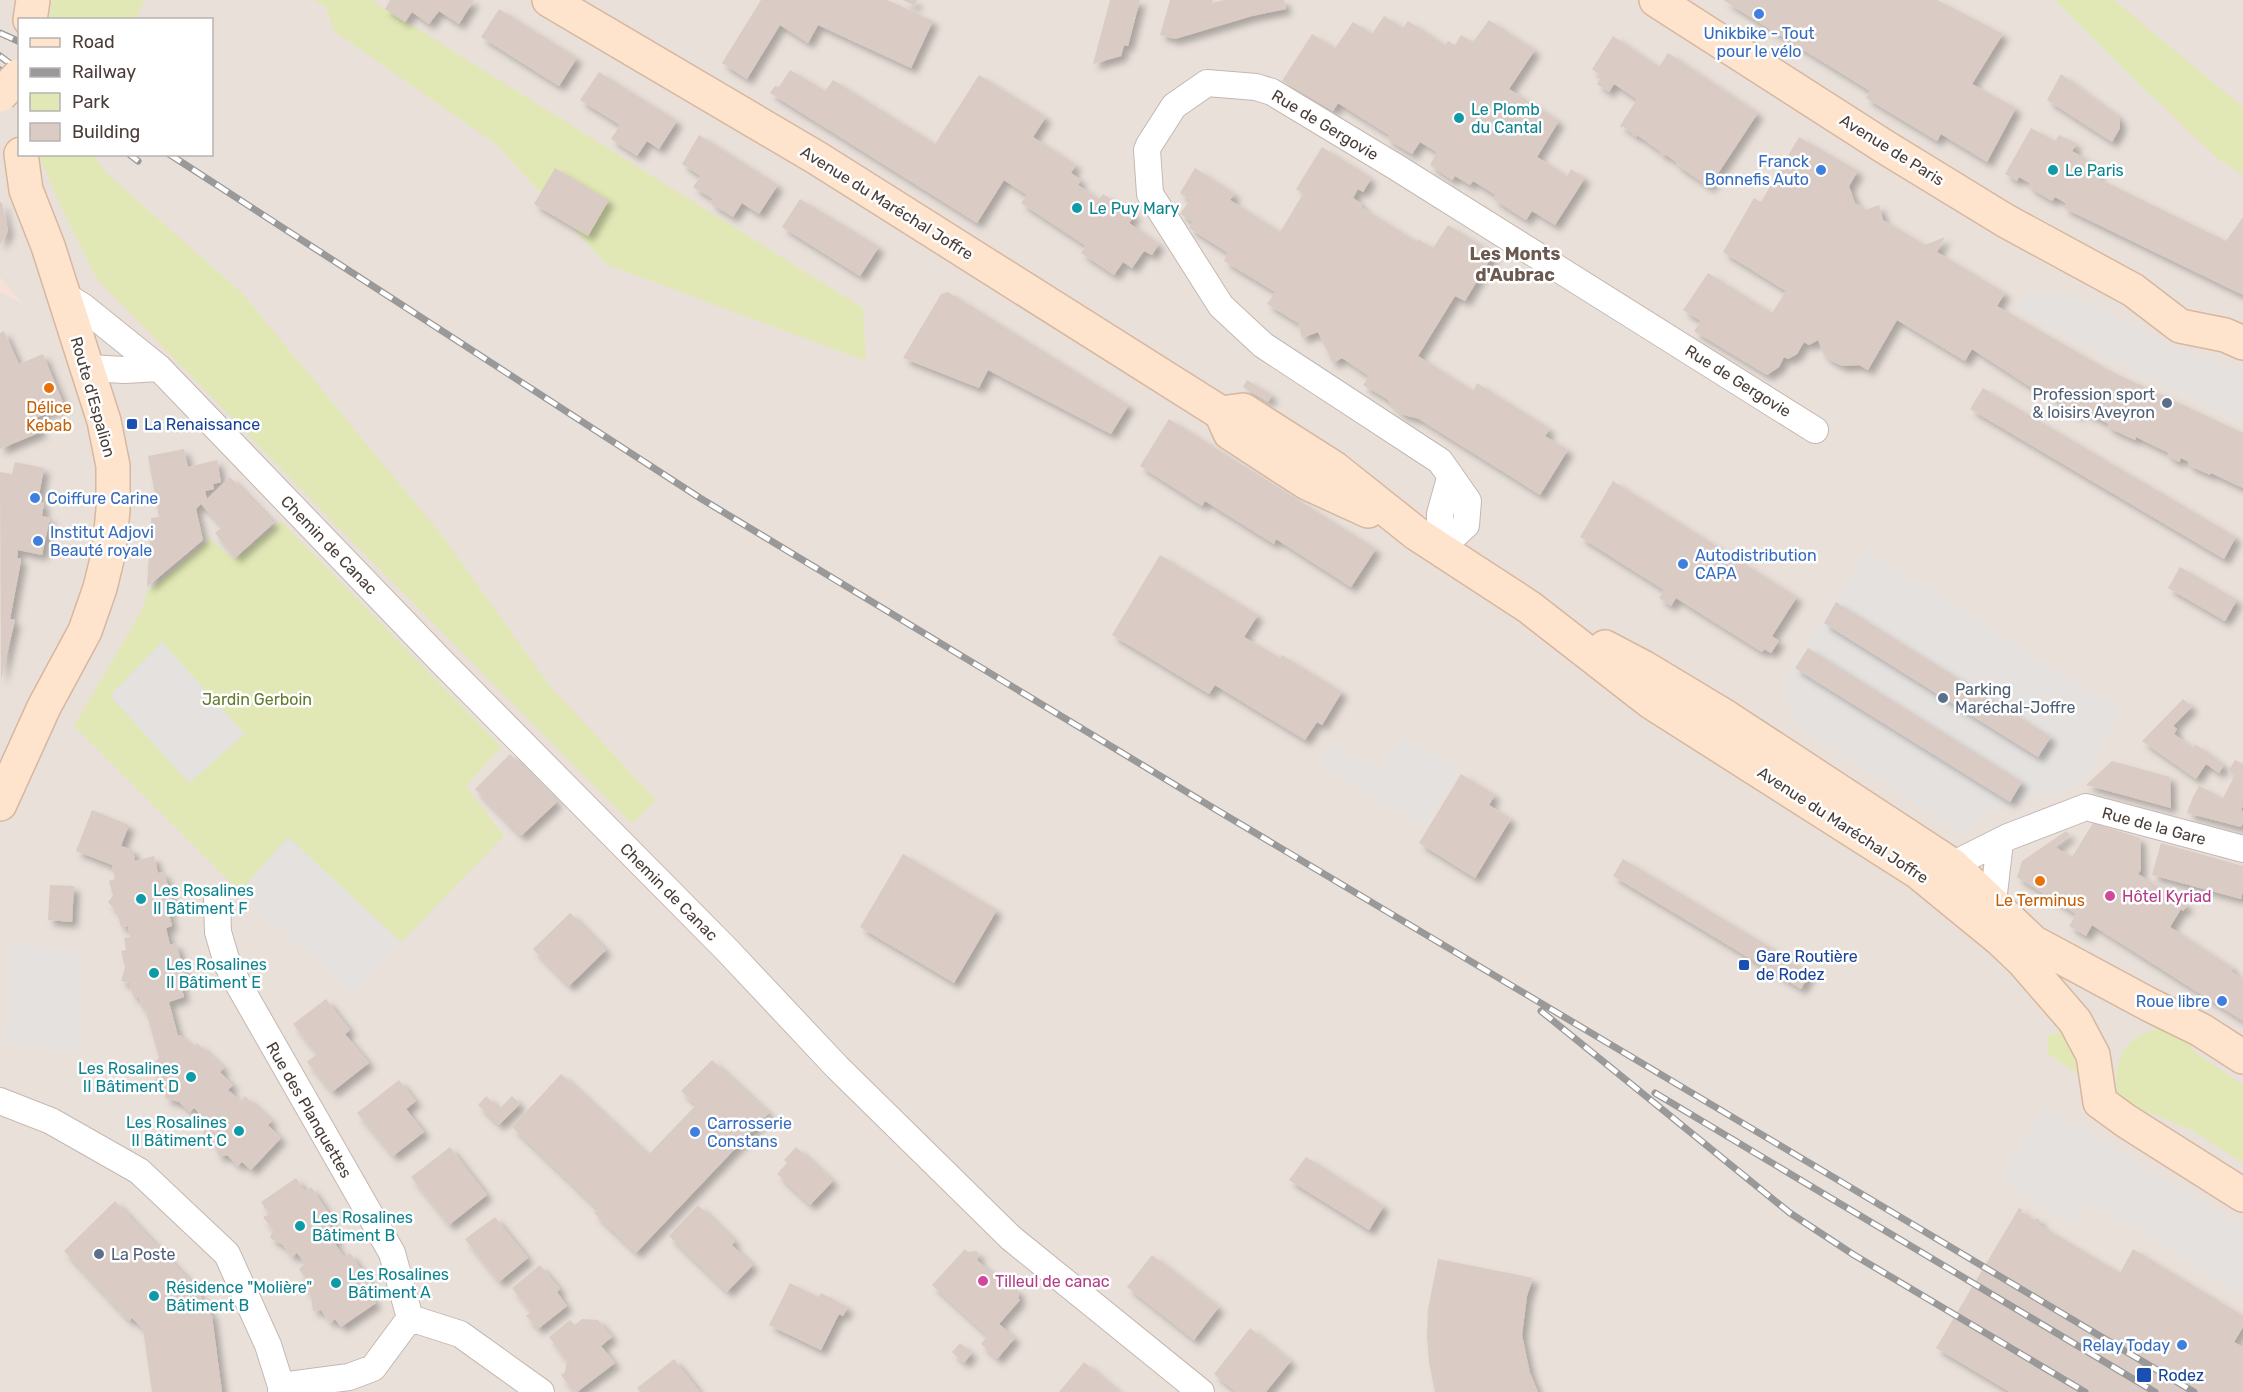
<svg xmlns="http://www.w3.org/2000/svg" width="2243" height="1392" viewBox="0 0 2243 1392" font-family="Rubik,sans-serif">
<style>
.residential{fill:#e9e0da;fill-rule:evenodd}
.commercial{fill:#f6e0d8}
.green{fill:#e1e8b5}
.parking{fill:#e4e1df}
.building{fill:#dacbc4;filter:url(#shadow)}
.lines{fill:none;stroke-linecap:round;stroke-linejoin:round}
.minor-casing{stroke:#c4b7b1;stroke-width:28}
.secondary-casing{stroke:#d7b79f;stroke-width:36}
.minor{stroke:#fff;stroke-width:26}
.secondary{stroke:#fee3cd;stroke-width:33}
.rail-casing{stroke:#999;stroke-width:7}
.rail{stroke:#fff;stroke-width:4.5;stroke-dasharray:14;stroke-linecap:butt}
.secondary-bridge-casing{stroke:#d7b79f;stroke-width:36;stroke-linecap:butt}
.secondary-bridge{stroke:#fee3cd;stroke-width:33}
.shop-dot{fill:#3f7fe0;stroke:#fff;stroke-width:2}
.culture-dot{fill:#0f9aa8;stroke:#fff;stroke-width:2}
.food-dot{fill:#e8710a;stroke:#fff;stroke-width:2}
.service-dot{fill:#5c6f8a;stroke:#fff;stroke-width:2}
.transit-dot{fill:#1a4fb4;stroke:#fff;stroke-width:2}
.hotel-dot{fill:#d1479c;stroke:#fff;stroke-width:2}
.labels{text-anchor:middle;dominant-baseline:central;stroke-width:5;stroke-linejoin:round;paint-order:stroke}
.shop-label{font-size:16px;fill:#366cbe;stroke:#fff;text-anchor:start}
.culture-label{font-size:16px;fill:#0d838f;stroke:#fff;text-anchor:start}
.street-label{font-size:16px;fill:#4a3e39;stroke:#fff}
.service-label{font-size:16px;fill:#4e5e75;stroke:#fff;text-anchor:start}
.food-label{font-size:16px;fill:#c56008;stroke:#fff}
.transit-label{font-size:16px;fill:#164399;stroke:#fff;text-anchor:start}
.park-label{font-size:16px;fill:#627c2c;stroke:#fff}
.hotel-label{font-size:16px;fill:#b23c85;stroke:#fff;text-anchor:start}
.neighbourhood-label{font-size:18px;font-weight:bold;fill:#6c5950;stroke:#fff}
</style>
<defs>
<filter id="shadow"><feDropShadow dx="5.5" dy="5.5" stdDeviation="3" flood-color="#0004"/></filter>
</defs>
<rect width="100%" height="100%" fill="#f5efeb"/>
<path class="residential" d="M0,0H2243V1392H0ZM20,20H212V154H20Z"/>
<path class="commercial" d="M0,277L23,304L0,292Z"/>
<path class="green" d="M52,0H145L135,19H49Z
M313,0H371L863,308L866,361L606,264L496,144L334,31L326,7Z
M2055,0H2114L2243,107V175L2218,159L2136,81Z
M39,155H94L104,171L242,293L440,533L549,685L656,800L632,824L331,520L97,279L60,205Z
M281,521L501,747L466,786L504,836L401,942L288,837L240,892L74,726L141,612L148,591L210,539L234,560Z
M2168,1026L2189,1033L2192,1050L2243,1085V1163L2193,1131L2152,1113L2134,1111L2118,1095C2111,1055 2129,1033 2168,1026Z
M2065,1031L2087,1080L2048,1054V1035Z"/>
<path class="parking" d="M2031,293H2066L2179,349L2243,372V423L2103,357L2018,311Z
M1867,550L2122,712L2079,786L1980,814L1966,834L1801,730L1782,683Z
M162,642L245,734L189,783L111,697L113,692Z
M1402,736L1458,770L1425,827L1317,764L1329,743L1380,772Z
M288,837L401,942L351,994L240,892Z
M12,942L79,953L82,964L77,1052L7,1044Z
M2047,1107L2243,1228V1295L2088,1199L2072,1225L2000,1180Z"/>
<path class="building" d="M390,0H474L459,24L439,11L429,24L412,12L405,22L385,9Z
M761,0H887L933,21L911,68L818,25L808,43L780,25L747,79L722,63Z
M903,0H917L915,6Z
M1110,0H1140L1128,46L1124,45L1121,56L1093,64Z
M1170,0H1213L1212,3L1224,0H1284L1286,9L1252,16L1175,39L1160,35Z
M1723,0H1937L2003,34L1972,84L2016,108L1987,162L1941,134L1937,141L1866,98L1870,91Z
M499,9L577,58L559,86L481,37Z
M1384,16L1403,28L1408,21L1445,45L1448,41L1455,45L1461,35L1473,42L1489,20L1535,50L1509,89L1559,121L1537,157L1567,176L1571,169L1585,178L1555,225L1532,211L1526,220L1493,199L1496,195L1473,181L1470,185L1455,176L1452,180L1430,165L1437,152L1420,142L1412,154L1387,139L1389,135L1338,103L1333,111L1282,81L1312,34L1335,48L1353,22L1372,34Z
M1613,36L1659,67L1668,53L1758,113L1709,187L1677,165L1676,162L1666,155L1664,156L1660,154L1661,152L1637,135L1636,137L1623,126L1622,128L1620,126L1637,99L1614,84L1609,92L1597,84L1602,77L1592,69Z
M790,70L825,91L833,80L935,144L979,75L1046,117L1033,137L1076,165L1071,173L1081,180L1078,185L1099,199L1103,194L1133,213L1135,215L1129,223L1159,244L1152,255L1144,251L1132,268L1123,262L1114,275L1081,253L1086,246L1021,203L1027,195L1004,180L977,223L770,93L775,86L779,87Z
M599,72L677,121L659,149L647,141L637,156L611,139L620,125L580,100Z
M2061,74L2118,116L2120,120V128L2112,142L2047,100Z
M2031,128L2055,141L2059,135L2077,144L2072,151L2100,167L2095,177L2226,241L2243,217V295L2064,208L2066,203L2055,197L2052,201L2029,187L2030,183L2019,177L2017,181L2005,174Z
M699,135L778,185L759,214L742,203L733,217L710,203L713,199L693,187L701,176L682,164Z
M1799,137L1858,171L1849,186L1855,203L1866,210L1879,205L1883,220L1925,245L1945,237L1937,252L2005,293L1997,306L2108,370L2243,433V488L2211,473L2210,475L2188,465L2189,462L2181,458L2179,462L2167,456L2169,453L2136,437L2135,440L2107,427L2109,424L2080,410L2078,415L2067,410L2069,407L2034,386L2032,388L1972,349L1965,361L1897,320L1868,370L1859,365L1842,366L1832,361L1824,355L1818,340L1809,345L1804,342L1797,354L1788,359L1784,357L1779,367L1767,375L1694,331L1701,321L1683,310L1708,273L1772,313L1786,291L1723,252L1754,198L1761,202Z
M1322,147L1367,175L1366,176L1371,179L1363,192L1358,189L1353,198L1362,204L1361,207L1417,242L1418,239L1433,248L1448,225L1494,253L1465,301L1455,296L1418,356L1473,391L1477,383L1550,429L1545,436L1568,450L1540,495L1419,419L1401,414L1387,399L1363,385L1369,376L1342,358L1333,363L1318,332L1302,338L1298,323L1267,304L1275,292L1224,261L1228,253L1189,228L1193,222L1180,214L1190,200L1180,193L1195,168L1235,194L1230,200L1280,232L1303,194L1296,189Z
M555,168L609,200L588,236L534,204Z
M800,199L879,247L860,276L782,227Z
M0,202L2,203L8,231L0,245Z
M948,292L1129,405L1111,434L988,370L979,388L903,358L941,294Z
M4,331L19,364L43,354L64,405L36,418L41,432L0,449V333Z
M1247,380L1272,395L1268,402L1243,387Z
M1983,388L2236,537L2224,559L1970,409Z
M1169,419L1376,549L1351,587L1276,539L1274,544L1205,501L1202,506L1140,466Z
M184,449L188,467L217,460L221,482L213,484L214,489L205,491L207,499L230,477L274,523L235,558L215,533L222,527L201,504L196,509L203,540L147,587L151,518L159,517L148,456Z
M15,462L44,468L38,501L44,503L42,516L50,518L42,555L18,550L17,558L21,559V561L10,619L15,620L1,680L0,472L12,474Z
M1613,481L1797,597L1772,636L1779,641L1771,653L1764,649L1762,652L1676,598L1671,606L1659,598L1664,590L1580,537Z
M1160,555L1258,615L1244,637L1280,658L1282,655L1342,692L1322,725L1317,722L1305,740L1215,685L1209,694L1112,635Z
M2180,567L2237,600L2225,621L2168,588Z
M1836,602L2051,737L2038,757L1824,623Z
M1808,648L2022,782L2010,802L1795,668Z
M2183,699L2192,707L2173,726L2177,729L2174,734L2193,748L2195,744L2224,765L2219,773L2206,764L2196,779L2142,741Z
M510,754L557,802L521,836L475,789Z
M2235,760L2243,764V806L2241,810L2243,811V823L2241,827L2187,813L2192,799L2199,786L2223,798L2235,775L2228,771Z
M2112,761L2170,777L2171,808L2086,785Z
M1461,774L1495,795L1489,805L1511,819L1475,878L1419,843Z
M92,810L129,825L121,846L133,850L135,861L154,856L158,873L164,872L174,907L168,910L172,926L166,928L170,945L176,943L186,978L180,980L184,997L169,1002L178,1036L180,1035L193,1047L197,1043L224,1068L220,1072L233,1085L228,1090L241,1101L245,1096L272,1121L268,1125L281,1138L251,1170L242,1162L238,1166L227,1155L219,1157L214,1143L203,1133L207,1129L198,1120L202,1116L194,1108L190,1112L179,1102L165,1098L167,1090L155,1080L159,1075L150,1067L159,1058L145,1008L142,1009L139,997L134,998L129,983L121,981L125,967L121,951L126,950L124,938L130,937L128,926L121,927L117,912L108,902L113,896L109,881L115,879L112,865L76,851Z
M2093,823L2140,838L2141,870L2138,874L2188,905L2183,911L2181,909L2170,927L2233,968L2231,971L2243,979V1021L2092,925L2086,936L2069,926L2076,914L2017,877L2022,861L2066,831L2070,835L2055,847L2072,857Z
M2161,843L2243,866V891L2241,899L2152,875Z
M903,854L997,910L954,983L860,927Z
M1623,859L1811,972L1801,989L1613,876Z
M50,885L74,886L72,922L48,920Z
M570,913L606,950L569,986L533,949Z
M326,999L350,1030L345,1034L369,1063L332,1092L307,1062L317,1054L293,1024Z
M712,1060L769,1113L636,1253L594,1213L598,1209L512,1127L561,1074L648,1155L696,1105L681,1091Z
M399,1080L416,1101L406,1109L424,1132L393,1156L357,1113Z
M486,1096L499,1109L512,1096L520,1104L499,1125L478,1105Z
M450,1147L487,1195L449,1225L411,1177Z
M796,1147L833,1181L810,1205L777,1174L787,1163L784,1160Z
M1306,1157L1384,1206L1369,1230L1289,1180Z
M296,1178L305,1191L311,1187L332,1218L327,1221L338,1237L333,1241L344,1257L350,1253L371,1284L365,1288L376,1303L341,1327L335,1319L330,1323L321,1310L313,1311L311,1296L302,1283L306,1279L299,1269L305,1264L297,1253L292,1257L283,1245L270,1238L273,1230L263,1217L269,1214L261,1202Z
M115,1201L194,1285L212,1316L222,1392H152L143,1329L132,1318L129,1321L64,1251Z
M698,1205L735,1241L732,1245L753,1265L727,1292L669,1236Z
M2019,1208L2023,1210L2021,1212L2035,1220L2037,1218L2040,1220L2038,1224L2120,1273L2133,1249L2243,1316V1327L2234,1342L2243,1347V1392H2010L1936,1348Z
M495,1217L528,1258L499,1282L465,1239Z
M965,1249L968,1252L976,1251L979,1254L977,1260L1009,1289L1015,1288L1019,1292L1018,1298L1020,1300L999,1324L1015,1338L997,1359L981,1344L988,1336L932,1285Z
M1152,1255L1219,1307L1194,1340L1127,1287Z
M1438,1259L1533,1278L1527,1296L1522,1335L1530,1373L1538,1392H1435L1429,1362L1427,1336L1428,1309Z
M540,1265L560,1289L557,1292L567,1306L538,1329L526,1316L531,1312L512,1288Z
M790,1283L818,1297L821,1293L848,1307L843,1316L839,1314L821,1350L769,1325Z
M582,1319L598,1320L612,1337L601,1346L615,1363L577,1392H574L561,1375L565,1372L567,1361L549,1337L570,1320L575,1325Z
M1250,1328L1291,1361L1266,1392H1236L1214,1374Z
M960,1343L972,1353L964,1363L952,1352Z
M674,1359L700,1392H640L637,1388Z
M1084,1362L1119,1392H1059Z"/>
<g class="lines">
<defs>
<path id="minor" d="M63,294L82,306L159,368L442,662L727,950L837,1067L1011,1238L1201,1392
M87,368L125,370L159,368
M1440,549L1466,525L1468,501L1440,461L1263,345L1221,306L1150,194L1147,150L1149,145L1174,106L1207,83L1256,87L1272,92L1396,167L1815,430
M1440,549V514L1450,478
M1952,865L2008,837L2086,807L2243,849
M217,901L218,932L228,966L392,1253L410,1318
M1993,902L2000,842
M0,1101L51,1121L139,1171L227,1254L268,1345L281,1386V1392
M410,1318L460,1334L541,1392
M281,1386L349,1377L373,1368L410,1318"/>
<path id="secondary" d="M549,0L817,158L1221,413L1230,433L1307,483L1368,511
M1656,0L1885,147L2006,221L2133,290L2180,326L2225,335L2243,343
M30,20L33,0
M1221,413L1243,410L1334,468L1417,534L1529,607L1651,702L1918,872L2001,940L2023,961L2075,1021L2093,1055L2100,1102L2126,1121L2243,1195
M1605,647L1643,667L1726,717L1952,865L2033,942L2150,1005L2201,1030L2243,1057
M0,804L44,707L85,631L100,588L109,551L113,510V466L104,421L48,246L26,190L21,154"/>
</defs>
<use href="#minor" class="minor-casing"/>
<use href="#secondary" class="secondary-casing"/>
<use href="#minor" class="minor"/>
<use href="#secondary" class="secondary"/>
<defs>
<path id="rail" d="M0,33L20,42
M0,56L20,71
M0,70L20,81
M129,154L138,161
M169,154L700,498L1215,809L2194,1392
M1541,1011L1790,1213L1854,1255L2085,1392
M1655,1093L2155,1392"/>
</defs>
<use href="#rail" class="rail-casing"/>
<use href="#rail" class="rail"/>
<defs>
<path id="secondary-bridge" d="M0,95L20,75"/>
</defs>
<use href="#secondary-bridge" class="secondary-bridge-casing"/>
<use href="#secondary-bridge" class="secondary-bridge"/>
</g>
<g class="shop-dot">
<circle cx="1759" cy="14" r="6"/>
<circle cx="1821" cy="170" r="6"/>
<circle cx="35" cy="498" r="6"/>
<circle cx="38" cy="541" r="6"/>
<circle cx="1683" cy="564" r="6"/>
<circle cx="2222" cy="1001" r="6"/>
<circle cx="695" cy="1132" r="6"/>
<circle cx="2182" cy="1345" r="6"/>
</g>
<g class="culture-dot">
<circle cx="1459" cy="118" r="6"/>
<circle cx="2053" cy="170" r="6"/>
<circle cx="1077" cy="208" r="6"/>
<circle cx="141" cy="899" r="6"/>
<circle cx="154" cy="973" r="6"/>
<circle cx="191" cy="1077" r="6"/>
<circle cx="239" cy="1131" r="6"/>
<circle cx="300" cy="1226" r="6"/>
<circle cx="336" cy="1283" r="6"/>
<circle cx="154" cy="1296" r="6"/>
</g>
<g class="food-dot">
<circle cx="49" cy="388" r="6"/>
<circle cx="2040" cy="881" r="6"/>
</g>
<g class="service-dot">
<circle cx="2167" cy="403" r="6"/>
<circle cx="1943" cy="698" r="6"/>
<circle cx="99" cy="1254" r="6"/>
</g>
<g class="transit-dot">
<rect x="126" y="418" width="12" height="12" rx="3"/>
<rect x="1738" y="959" width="12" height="12" rx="3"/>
<rect x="2136" y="1367" width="16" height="16" rx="3"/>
</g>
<g class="hotel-dot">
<circle cx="2110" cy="896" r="6"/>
<circle cx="983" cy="1281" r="6"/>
</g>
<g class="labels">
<g class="shop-label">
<text x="1759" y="33" text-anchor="middle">Unikbike - Tout<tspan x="1759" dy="18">pour le vélo</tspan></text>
<text x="1809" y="161" text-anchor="end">Franck<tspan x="1809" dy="18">Bonnefis Auto</tspan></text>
<text x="47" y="498">Coiffure Carine</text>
<text x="50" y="532">Institut Adjovi<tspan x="50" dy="18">Beauté royale</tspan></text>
<text x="1695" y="555">Autodistribution<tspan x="1695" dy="18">CAPA</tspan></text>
<text x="2210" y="1001" text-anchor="end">Roue libre</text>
<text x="707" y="1123">Carrosserie<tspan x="707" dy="18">Constans</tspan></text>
<text x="2170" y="1345" text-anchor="end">Relay Today</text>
</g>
<g class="culture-label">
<text x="1471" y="109">Le Plomb<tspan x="1471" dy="18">du Cantal</tspan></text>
<text x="2065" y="170">Le Paris</text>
<text x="1089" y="208">Le Puy Mary</text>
<text x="153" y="890">Les Rosalines<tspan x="153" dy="18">II Bâtiment F</tspan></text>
<text x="166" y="964">Les Rosalines<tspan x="166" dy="18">II Bâtiment E</tspan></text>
<text x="179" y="1068" text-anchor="end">Les Rosalines<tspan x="179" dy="18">II Bâtiment D</tspan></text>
<text x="227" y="1122" text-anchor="end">Les Rosalines<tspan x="227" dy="18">II Bâtiment C</tspan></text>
<text x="312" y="1217">Les Rosalines<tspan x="312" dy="18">Bâtiment B</tspan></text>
<text x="348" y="1274">Les Rosalines<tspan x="348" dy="18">Bâtiment A</tspan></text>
<text x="166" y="1287">Résidence "Molière"<tspan x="166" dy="18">Bâtiment B</tspan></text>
</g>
<g class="street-label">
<text transform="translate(1325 125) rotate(31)">Rue de Gergovie</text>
<text transform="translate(1892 150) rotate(32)">Avenue de Paris</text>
<text transform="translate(887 203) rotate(32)">Avenue du Maréchal Joffre</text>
<text transform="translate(1738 381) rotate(32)">Rue de Gergovie</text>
<text transform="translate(93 397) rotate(74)">Route d'Espalion</text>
<text transform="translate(329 545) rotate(46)">Chemin de Canac</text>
<text transform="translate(1843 825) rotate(33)">Avenue du Maréchal Joffre</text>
<text transform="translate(2154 826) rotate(15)">Rue de la Gare</text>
<text transform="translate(669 892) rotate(45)">Chemin de Canac</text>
<text transform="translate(309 1110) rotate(60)">Rue des Planquettes</text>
</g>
<g class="service-label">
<text x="2155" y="394" text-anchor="end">Profession sport<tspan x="2155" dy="18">&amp; loisirs Aveyron</tspan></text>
<text x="1955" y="689">Parking<tspan x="1955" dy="18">Maréchal-Joffre</tspan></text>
<text x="111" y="1254">La Poste</text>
</g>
<g class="food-label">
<text x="49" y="407">Délice<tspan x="49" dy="18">Kebab</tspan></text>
<text x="2040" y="900">Le Terminus</text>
</g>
<g class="transit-label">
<text x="144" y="424">La Renaissance</text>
<text x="1756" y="956">Gare Routière<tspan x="1756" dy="18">de Rodez</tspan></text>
<text x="2158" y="1375">Rodez</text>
</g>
<g class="park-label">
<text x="257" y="699">Jardin Gerboin</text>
</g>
<g class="hotel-label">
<text x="2122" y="896">Hôtel Kyriad</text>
<text x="995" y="1281">Tilleul de canac</text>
</g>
<g class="neighbourhood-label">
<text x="1515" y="254">Les Monts<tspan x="1515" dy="21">d'Aubrac</tspan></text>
</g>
</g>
<rect x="18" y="18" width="195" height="138" fill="#ffffff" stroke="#b7b2b0" stroke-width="1.5"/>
<rect x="30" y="38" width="30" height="9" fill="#fee3cd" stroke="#b7b2b0" stroke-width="1.5"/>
<text x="72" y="48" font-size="18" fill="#4a3e39">Road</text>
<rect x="30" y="68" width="30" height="9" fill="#999999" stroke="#b7b2b0" stroke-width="1.5"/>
<text x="72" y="78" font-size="18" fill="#4a3e39">Railway</text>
<rect x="30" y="93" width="30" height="18" fill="#e1e8b5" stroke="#b7b2b0" stroke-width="1.5"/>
<text x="72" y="108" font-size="18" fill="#4a3e39">Park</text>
<rect x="30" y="123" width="30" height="18" fill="#dacbc4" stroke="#b7b2b0" stroke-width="1.5"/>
<text x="72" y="138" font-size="18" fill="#4a3e39">Building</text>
</svg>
